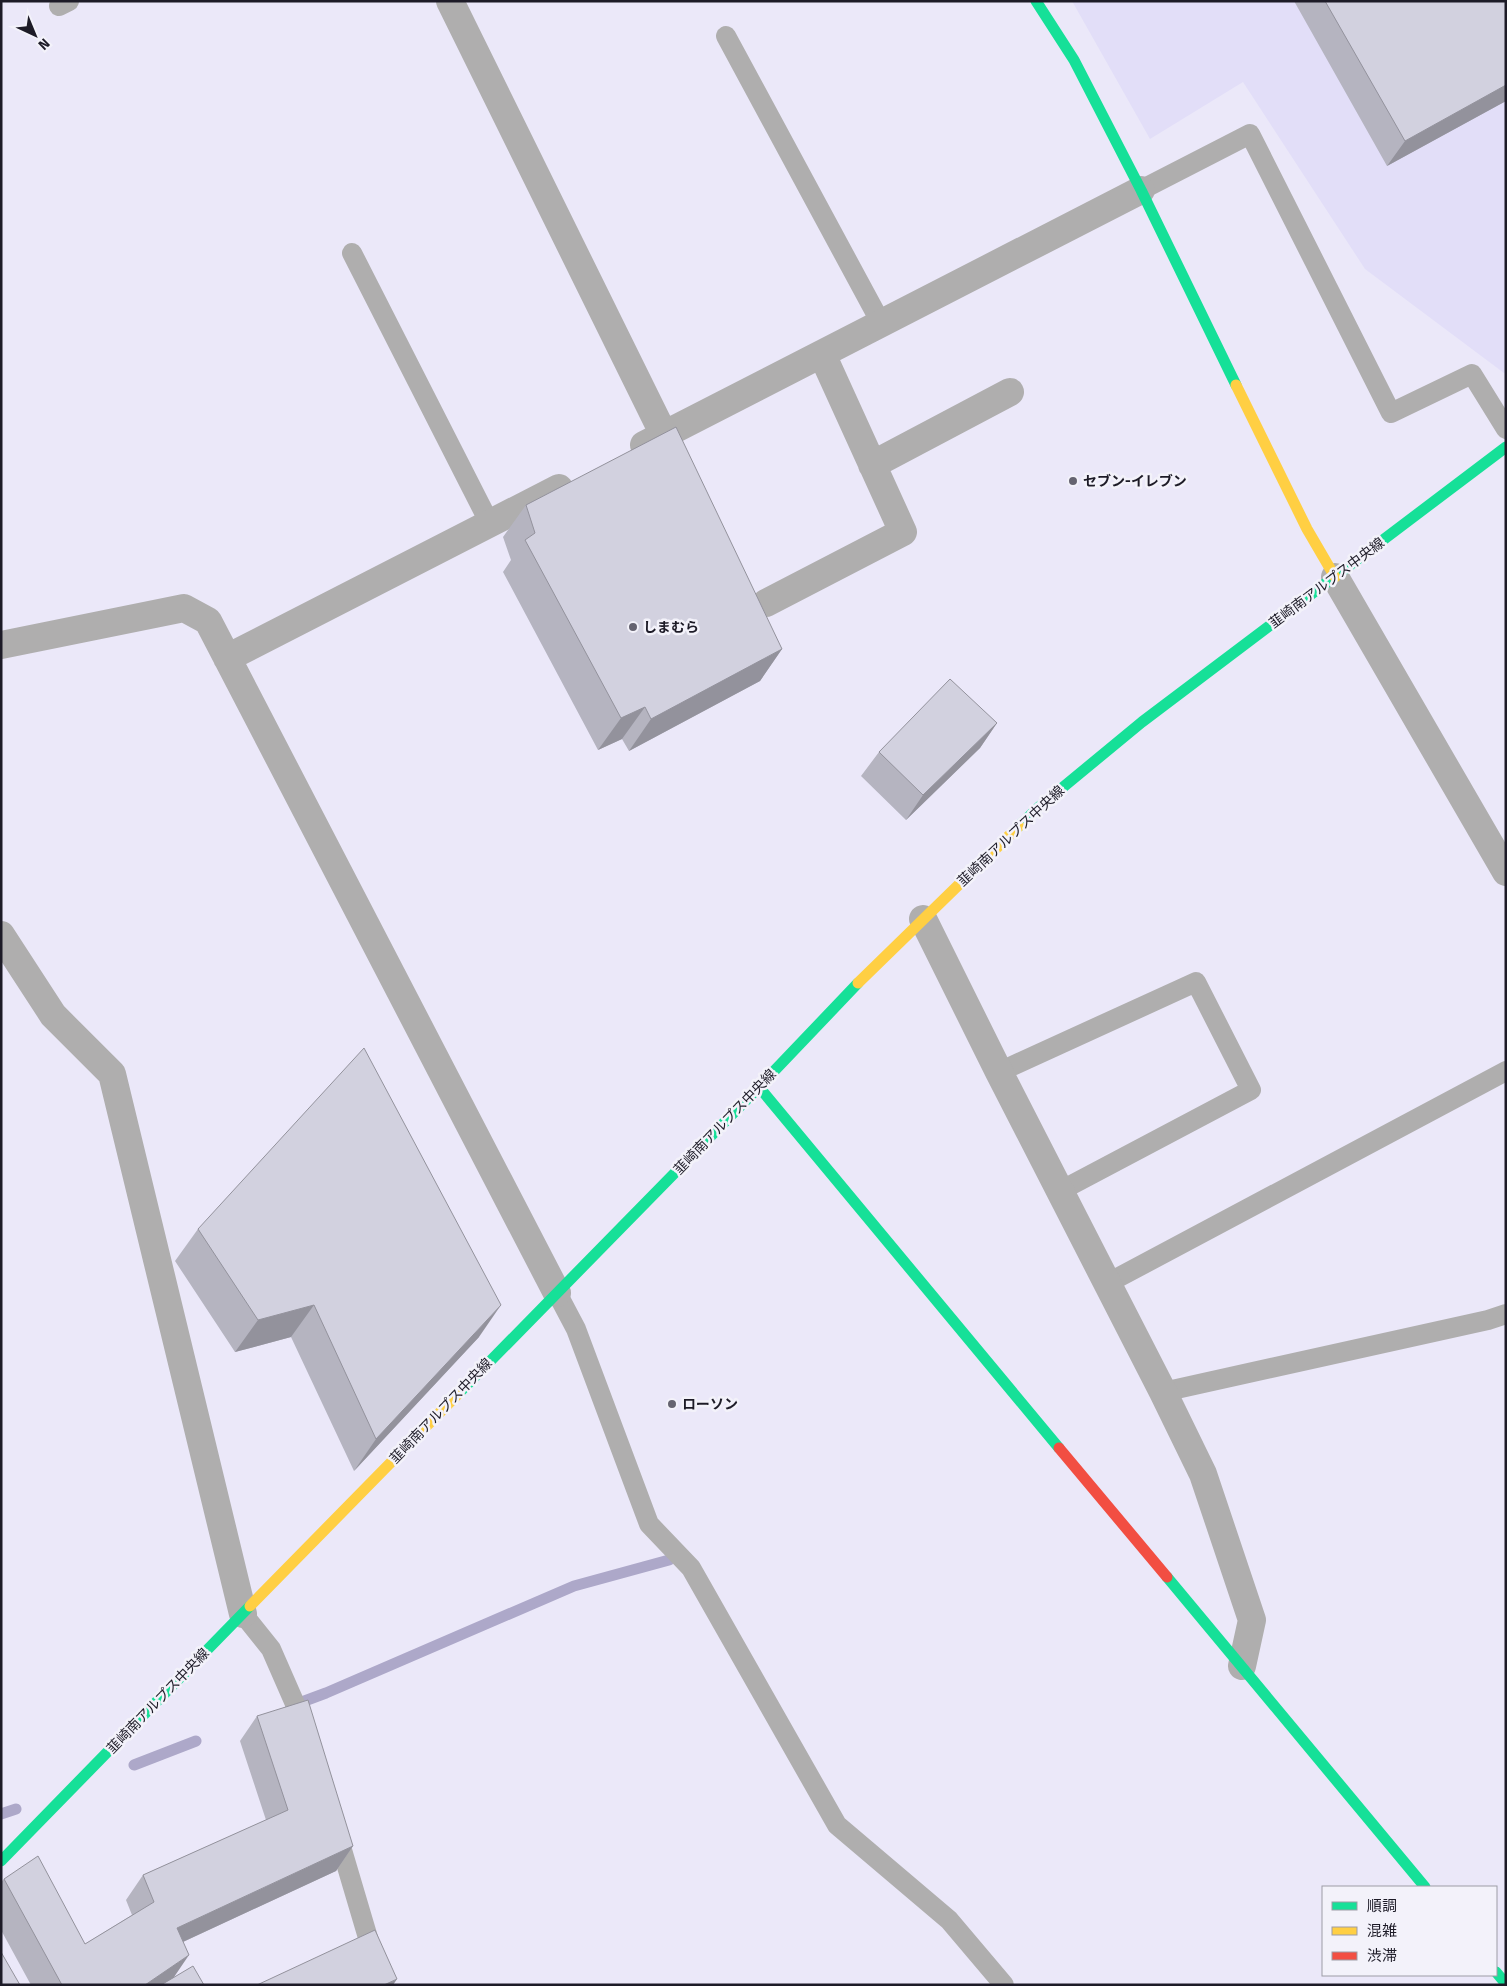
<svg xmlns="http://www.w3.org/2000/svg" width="1507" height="1986" viewBox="0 0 1507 1986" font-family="'Fira Sans','Noto Sans JP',sans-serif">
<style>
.built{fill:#e2def8}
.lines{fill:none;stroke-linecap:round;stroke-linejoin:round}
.stream{stroke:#ada8c9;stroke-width:11}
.lane{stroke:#afaeae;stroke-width:20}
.street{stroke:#afaeae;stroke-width:28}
.fast{stroke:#16e098;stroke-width:11}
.slow{stroke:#ffcf43;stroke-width:11}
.jam{stroke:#f24e42;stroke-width:11}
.wall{fill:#b5b4c0}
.shaded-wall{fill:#93929c}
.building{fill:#d2d1df;stroke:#93929c}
.poi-dot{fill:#656370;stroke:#f3f2fa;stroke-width:2}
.labels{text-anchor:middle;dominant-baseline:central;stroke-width:5;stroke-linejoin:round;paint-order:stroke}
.poi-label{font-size:14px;font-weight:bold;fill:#1d1b27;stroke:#f3f2fa;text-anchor:start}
.street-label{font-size:14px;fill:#1d1b27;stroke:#f3f2fa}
</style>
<rect width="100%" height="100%" fill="#ebe8f9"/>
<path class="built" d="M1072,1H1506V372L1504,373L1365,269L1243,82L1150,139Z"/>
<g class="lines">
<path class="stream" d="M291,1706L326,1693L574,1586L669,1560
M134,1765L196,1741
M1,1814L16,1809"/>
<path class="lane" d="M59,6L69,1
M726,36L881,323
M1141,190L1250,134L1391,413L1472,374L1506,429
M352,253L490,524
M999,1072L1196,982L1251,1090L1060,1191
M1108,1283L1506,1071
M557,1293L576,1329L649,1524L691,1568L837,1825L949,1920L1004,1985
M1163,1392L1488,1320L1506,1314
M243,1614L271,1649L306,1729
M337,1833L382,1985"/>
<path class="street" d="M450,1L664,435
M644,445L1141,190
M872,465L1010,392
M1335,577L1506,872
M766,603L903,532L822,354
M1,645L184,608L208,621L557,1293
M227,658L559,488
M923,919L999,1072L1163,1392L1203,1474L1252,1620L1242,1666
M1,935L53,1015L112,1074L243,1614"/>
<path class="fast" d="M1036,1L1074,60L1141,190L1236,385
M1019,826L1039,807L1142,722L1506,447
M759,1087L1059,1448
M459,1393L759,1087L858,983
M1167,1577L1425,1887
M1,1861L250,1606
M1496,1972L1506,1984"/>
<path class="slow" d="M1236,385L1307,529L1335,577
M858,983L1019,826
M250,1606L459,1393"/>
<path class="jam" d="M1059,1448L1167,1577"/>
</g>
<path class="wall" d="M1294,1H1506V101L1387,166Z
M526,505L782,649L760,681L629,751L622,739L598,750L503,572L511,560L503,537Z
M997,723L980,748L906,820L861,776L879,752Z
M198,1229L479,1337L354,1471L291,1337L235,1352L175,1261Z
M257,1716L353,1846L336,1871L183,1942L174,1977L204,1985H31L1,1930V1882L4,1879L85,1944L132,1915L126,1900L143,1875L266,1820L240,1741Z"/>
<path class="shaded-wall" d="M1506,85V101L1387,166L1405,141Z
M782,649L760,681L629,751L651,719Z
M645,707L622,739L598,750L621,718Z
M997,723L980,748L906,820L923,795Z
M314,1305L291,1337L235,1352L258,1320Z
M501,1305L479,1337L354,1471L376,1439Z
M353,1846L336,1871L159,1953L177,1928Z
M189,1955L172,1980L165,1985H145Z
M397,1979L393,1985H384Z"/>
<path class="building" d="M1325,1H1506V85L1405,141Z
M676,427L782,649L651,719L645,707L621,718L525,540L535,533L526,505Z
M950,679L997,723L923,795L879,752Z
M364,1048L501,1305L376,1439L314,1305L258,1320L198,1229Z
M308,1700L353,1846L177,1928L189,1955L145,1985H62L4,1879L38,1856L85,1944L154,1902L143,1875L288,1810L257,1716Z
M375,1930L397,1979L384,1985H257Z
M1,1952L20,1985H1Z
M193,1966L204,1985H161Z"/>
<g class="poi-dot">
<circle cx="1073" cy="481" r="5"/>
<circle cx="633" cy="627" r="5"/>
<circle cx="672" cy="1404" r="5"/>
</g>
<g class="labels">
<g class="poi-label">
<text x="1083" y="481">セブン-イレブン</text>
<text x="643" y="627">しまむら</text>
<text x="682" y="1404">ローソン</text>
</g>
<g class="street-label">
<text transform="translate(1327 583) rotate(-37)">韮崎南アルプス中央線</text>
<text transform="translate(1011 836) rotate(-43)">韮崎南アルプス中央線</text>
<text transform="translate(725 1122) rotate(-46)">韮崎南アルプス中央線</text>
<text transform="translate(441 1411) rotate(-46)">韮崎南アルプス中央線</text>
<text transform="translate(158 1701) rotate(-46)">韮崎南アルプス中央線</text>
</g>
</g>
<rect width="1507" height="1986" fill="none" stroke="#1d1b27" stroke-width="5"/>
<rect x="1322" y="1886" width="175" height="90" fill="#f3f2fa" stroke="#9d9ca6"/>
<rect x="1332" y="1902" width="25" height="8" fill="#16e098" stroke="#9d9ca6"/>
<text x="1367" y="1911" font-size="15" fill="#1d1b27">順調</text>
<rect x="1332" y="1927" width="25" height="8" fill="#ffcf43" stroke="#9d9ca6"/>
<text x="1367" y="1936" font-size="15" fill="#1d1b27">混雑</text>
<rect x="1332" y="1952" width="25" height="8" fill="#f24e42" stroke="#9d9ca6"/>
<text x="1367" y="1961" font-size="15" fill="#1d1b27">渋滞</text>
<g transform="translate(35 35) rotate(136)" stroke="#f3f2fa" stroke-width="4" paint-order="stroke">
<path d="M0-4L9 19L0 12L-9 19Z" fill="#1d1b27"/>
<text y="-8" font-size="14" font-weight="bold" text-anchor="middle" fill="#1d1b27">N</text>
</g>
</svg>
